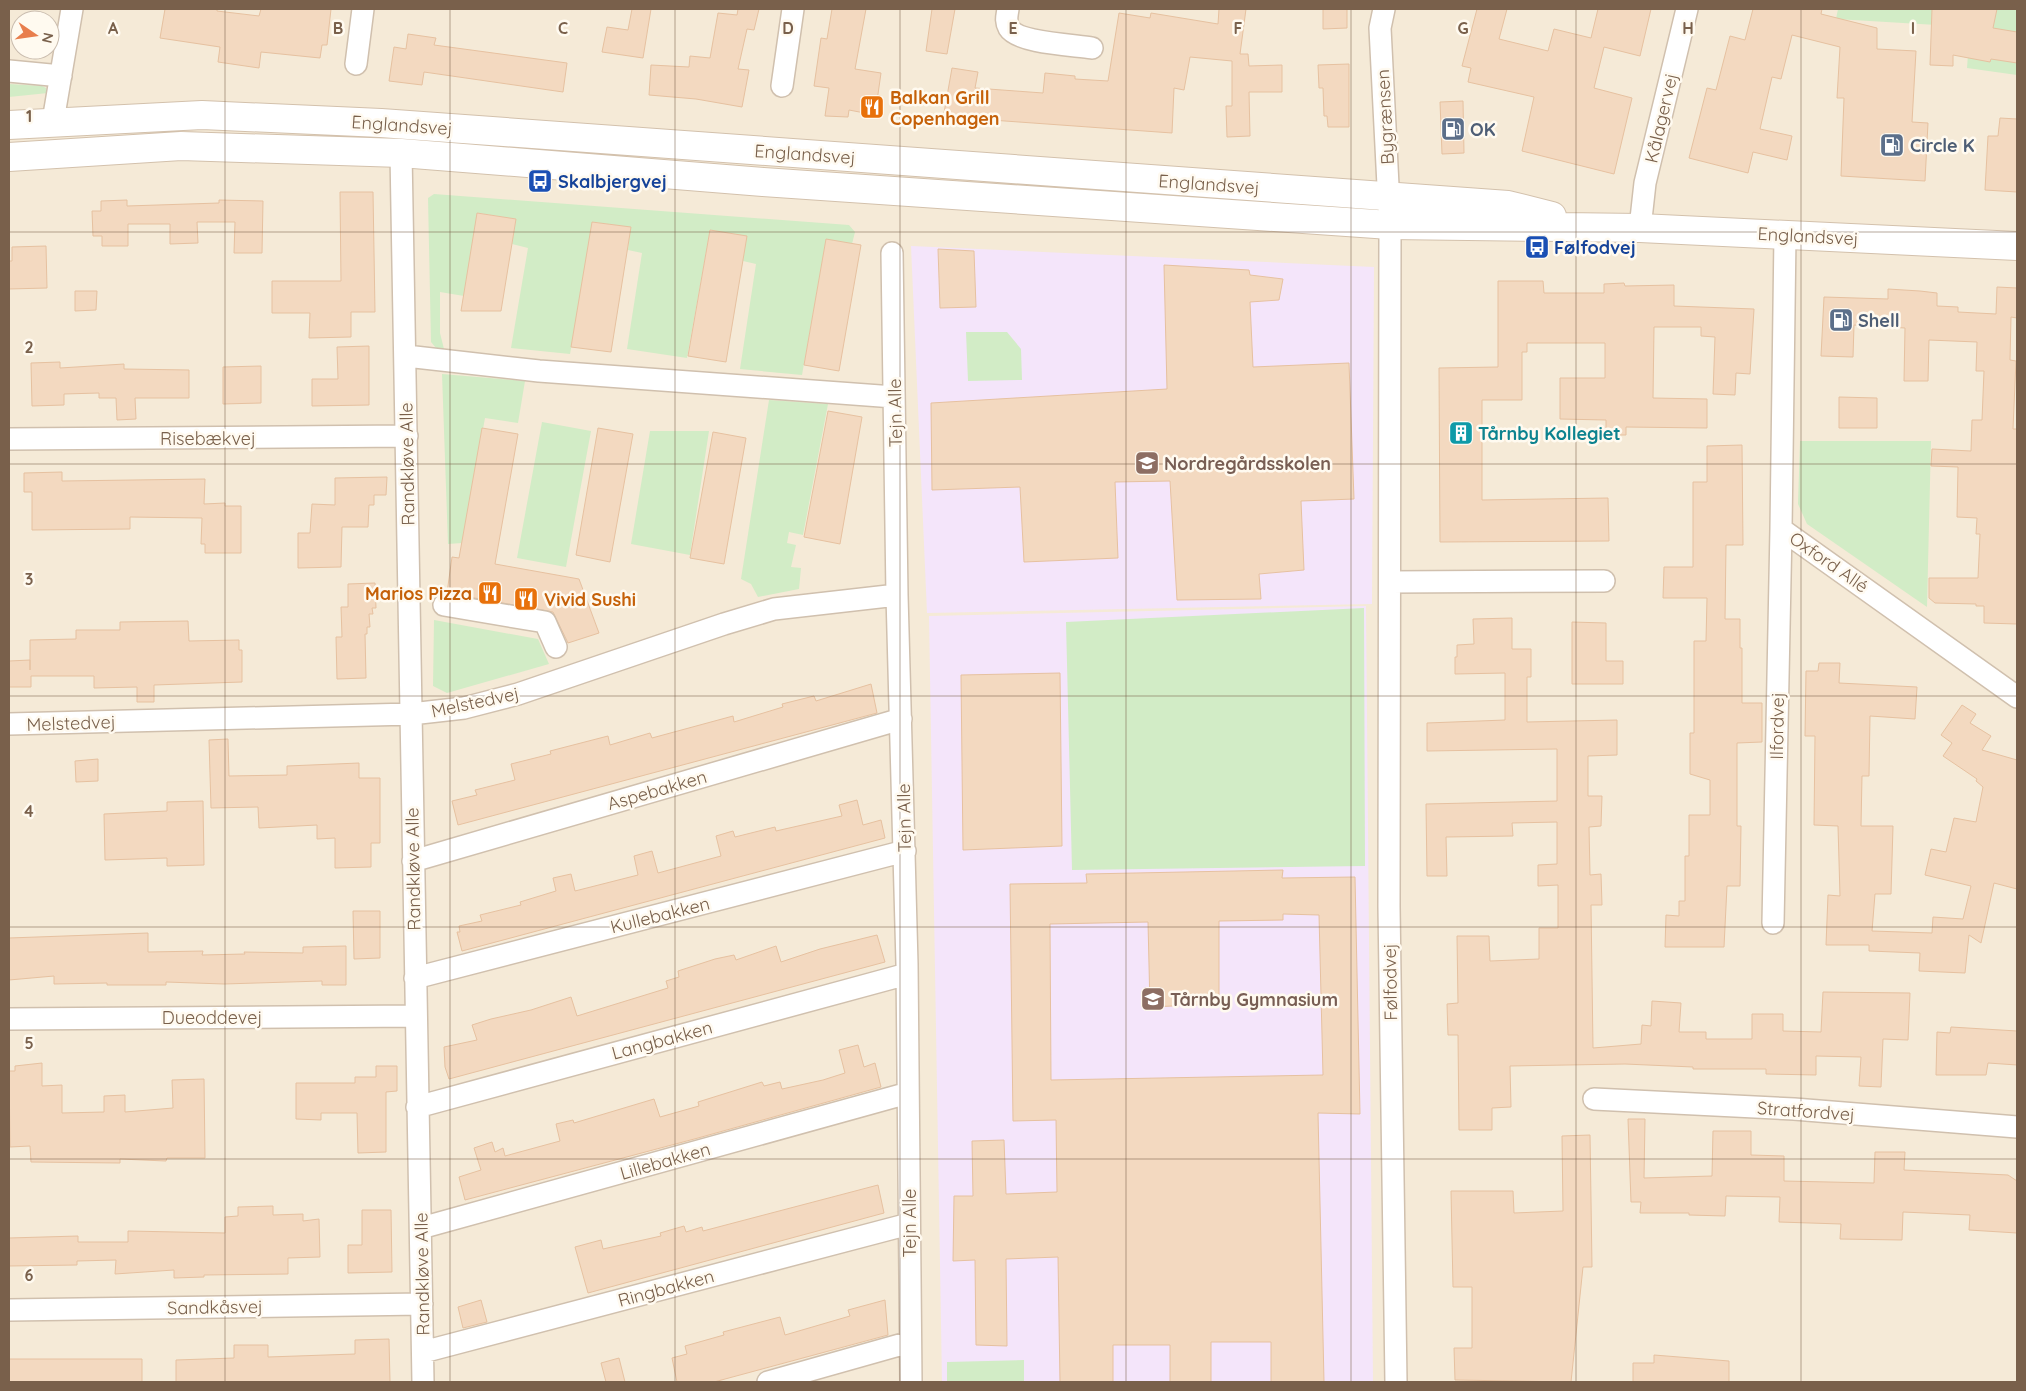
<svg xmlns="http://www.w3.org/2000/svg" width="2026" height="1391" viewBox="0 0 2026 1391" font-family="Quicksand,sans-serif">
<style>
.residential{fill:#f5ead7;fill-rule:evenodd}
.education{fill:#f4e5fa}
.green{fill:#d2ecc6}
.building{fill:#f3d9c0;stroke:#e6c1a0;fill-rule:evenodd}
.lines{fill:none;stroke-linecap:round;stroke-linejoin:round}
.street-casing{stroke:#d0c0ae;stroke-width:24}
.secondary-casing{stroke:#d3c1ac;stroke-width:30}
.street{stroke:#fff;stroke-width:21}
.secondary{stroke:#fff;stroke-width:28}
.grid{fill:none;stroke:#79604b;stroke-width:1;stroke-opacity:0.55}
.labels{text-anchor:middle;dominant-baseline:central;stroke-width:5;stroke-linejoin:round;paint-order:stroke}
.food-label{font-size:18px;font-weight:bold;fill:#c56008;stroke:#fffaf0;text-anchor:start}
.street-label{font-size:18px;fill:#79604b;stroke:#fffaf0}
.service-label{font-size:18px;font-weight:bold;fill:#4e5e75;stroke:#fffaf0;text-anchor:start}
.transit-label{font-size:18px;font-weight:bold;fill:#164399;stroke:#fffaf0;text-anchor:start}
.culture-label{font-size:18px;font-weight:bold;fill:#0d838f;stroke:#fffaf0;text-anchor:start}
.education-label{font-size:18px;font-weight:bold;fill:#785e54;stroke:#fffaf0;text-anchor:start}
.grid-label{font-size:16px;text-anchor:middle;font-weight:bold;fill:#79604b;stroke:#fffaf0;stroke-width:5;stroke-linejoin:round;paint-order:stroke}
</style>
<rect width="100%" height="100%" fill="#fdf7e9"/>
<path class="residential" d="M9,9H2017V1382H9ZM20,20H50V50H20Z"/>
<path class="education" d="M911,246L1374,267L1372,604L927,613Z
M1366,606L1373,1382H942L929,616Z"/>
<path class="green" d="M1838,9H2017V75L1967,68L1970,27L1836,19Z
M9,84L42,86L46,88L48,93L9,97Z
M434,194L849,225L855,232L852,244L826,240L802,375L740,369L756,264L743,261L746,236L710,230L687,358L627,349L642,253L628,250L630,227L593,222L570,354L511,348L528,248L512,244L516,219L478,213L464,296L440,292V333L444,349L436,348L431,342L428,198Z
M966,332H1007L1021,349L1022,380L968,381Z
M442,374L525,381L518,423L485,418L462,543L448,544Z
M769,400L828,404L803,535L789,532L787,543L796,545L791,567L801,568L799,589L758,597L751,584L741,579Z
M542,422L591,431L566,567L517,558Z
M650,431H709L690,555L631,544Z
M1800,441H1931L1927,607L1807,524L1798,504Z
M1364,608L1365,866L1072,870L1066,622Z
M434,620L538,639L549,664L447,693L433,686Z
M1024,1360V1382H947V1362Z"/>
<path class="building" d="M165,9H217V11L259,16L261,9H331L327,45H322L320,58L261,52L259,68L218,62L220,47L160,38Z
M632,9H651L643,58L602,52L607,27L628,30Z
M738,9H759L754,30L747,29L738,69L749,70L742,107L696,99L649,95L651,65L689,67L690,56L710,58L718,13L737,15Z
M832,9H866L855,69L881,73L875,115L849,110L848,117L825,116L829,88L814,86L821,38L827,39Z
M932,9H955L947,54L926,51Z
M1219,9H1246L1240,54H1248L1249,66L1282,65V92H1249L1250,136L1227,137L1226,106H1232V61L1190,57L1184,90L1174,88L1172,133L991,120L944,113L952,68L978,72L975,88L1043,93L1045,73L1075,76V79L1108,81L1119,13L1150,18L1151,13L1218,24Z
M1323,9H1347V28L1323,29Z
M1477,9H1507L1499,39L1548,51L1554,29L1591,38L1598,9H1651L1640,56L1604,47L1594,88L1632,98L1614,174L1522,151L1534,97L1468,82L1471,68L1462,66Z
M1753,9H1822L1821,14L1877,28V49L1916,51L1912,122L1928,123L1925,181L1841,176L1844,98H1837L1840,47L1792,35L1781,79L1772,77L1760,129L1792,136L1787,160L1753,152L1748,173L1689,158L1707,88L1716,90L1730,36L1745,40Z
M1932,9H1997L1993,28L2017,32V63L1991,59L1990,62L1953,55V66L1930,65Z
M408,34L436,38L434,45L567,63L563,92L424,72L422,85L389,81L394,47L406,49Z
M1349,64V127H1328L1327,116H1324L1323,88H1319L1318,65Z
M1463,101L1464,153L1442,154L1440,102Z
M2000,118L2017,119V192L1985,190L1988,136H1998Z
M340,192H373L375,312H351V337L309,338L310,313H272V281H341Z
M127,200V206L219,203V200L263,201L262,253H234L235,222H197L198,243L170,244V224H128V246H102V236H93L92,211H101V201Z
M477,213L516,219L501,311H461Z
M592,222L631,227L611,352L571,347Z
M710,230L747,236L726,362L688,356Z
M826,239L861,245L839,371L804,365Z
M46,246L47,288L9,289V261H12V247Z
M938,249L974,251L976,307L940,308Z
M1164,265L1249,270L1250,275L1283,279L1279,300L1250,302L1253,367L1349,363L1354,499L1301,501L1304,570L1259,574L1261,599L1177,600L1170,481L1115,482L1118,558L1024,562L1020,487L932,490L931,403L1167,389Z
M1498,281H1543L1544,293H1604V284L1624,283L1625,286L1674,285V306L1754,309L1750,374L1736,373L1735,395L1713,394L1715,337L1701,336V327H1654L1653,398L1707,399V428L1626,427V435H1606V420L1560,419V378H1605V343H1527V352H1522V400H1482V500L1608,498L1609,541L1440,542L1439,368L1498,367Z
M1997,287L2017,288V318L2011,317L2010,360L2016,361L2013,429H2017V624L1984,623V606H1976V604L1935,603L1929,598V578H1978L1980,534H1976L1977,518L1957,517L1958,467L1931,466L1932,449L1971,451L1972,420H1982L1984,371H1976L1977,342L1929,340L1928,381H1904L1905,328L1854,325L1853,357L1821,356L1824,297L1888,299V289L1920,291L1937,293V306L1958,307V312L1996,314Z
M75,291H97L96,310L75,311Z
M369,346V405L312,406V379H338L337,347Z
M60,362V368L124,364V369L189,370V398H135L136,419L117,420L116,398H99V393L64,394V405L32,406L31,363Z
M261,366V403L223,404V367Z
M1839,397L1877,398V428H1839Z
M828,411L862,417L840,544L804,537Z
M482,428L518,434L495,564L579,579L599,633L568,643L553,612L447,593L452,557L459,558Z
M598,428L633,434L610,562L576,555Z
M713,432L746,438L724,564L690,558Z
M1742,445L1743,545H1726L1725,619H1740V648H1742V703H1762V742L1737,743V826H1741L1740,886H1727L1724,947H1665L1666,915L1679,916V901H1685V856H1689V815H1710V780L1690,774V733H1694V641H1706L1707,598H1663L1664,567H1693V482H1707V446Z
M62,472V481L205,479L204,504L225,503V506H241V553H205V544H201L202,518L130,517V529L32,530V492H24V473Z
M387,477L386,495H374V505H369L368,527H342L341,567L298,568V533H310L312,504L335,505V478Z
M375,583L376,608H372L373,614H369L370,627H367V634H365L366,678L337,679L336,637H342L341,607H348V584Z
M1512,618V649H1531V677H1527V722L1617,720V755L1588,756V796H1602L1601,826L1589,827L1590,875L1601,874L1602,905H1591L1593,1048L1641,1044L1642,1025L1651,1026L1652,1001L1681,1003L1679,1032H1706V1039H1752V1014H1783V1031L1821,1032L1823,992L1910,993L1908,1040L1883,1039L1881,1087L1859,1086L1861,1057L1816,1056V1075L1766,1074V1069H1693V1067L1625,1064L1510,1066L1511,1107L1492,1108V1130H1459L1458,1035H1448L1447,1004L1458,1003L1457,936H1489L1490,961L1539,959V928H1558V885L1538,886V865L1557,864V822L1512,823L1513,836L1446,837L1447,876H1427L1426,804L1557,801V749L1427,751V723L1505,720V673L1455,674V657H1457V645L1474,644L1473,619Z
M188,621L189,641L239,640V650H242V682L154,685V702H137V687L94,688V676H31V687H9V661L30,660V670V640L76,639V630H120V622Z
M1572,622L1606,623V661H1623V684H1572Z
M1819,663H1840L1839,683L1917,687L1915,719L1870,716L1869,776H1862L1861,826H1893L1891,894H1875L1872,931L1932,933L1933,917L1963,919L1971,886L1925,875L1931,849L1946,852L1954,818L1976,822L1983,787L1976,781L1977,779L1943,756L1952,743L1941,735L1962,705L1976,714L1970,723L1991,736L1982,750L2017,760V889L1994,883L1981,943L1969,935L1965,973L1919,971L1920,953L1869,951V945H1826L1828,895L1840,896L1838,826L1814,825L1815,736H1805L1806,671H1818Z
M1060,673L1062,846L963,850L961,675Z
M871,684L877,713L458,825L452,801L477,795L475,790L515,780L511,764L551,754L550,751L608,736L610,745L650,733L652,738L733,716L734,722L783,707L782,704L814,696L816,701Z
M228,739L229,776L287,775V766L359,763V778H380V843H371V867L335,868V838L317,839V825L259,828L258,807L211,808L209,740Z
M98,759V781L76,782L75,761Z
M857,800L863,825L881,820L885,838L462,951L457,932H460L459,926L482,921L480,915L521,905L520,902L556,891L553,878L571,874L575,891L638,875L634,856L652,851L658,873L721,856L716,836L733,831L735,837L775,827L776,831L842,816L839,805Z
M203,801L204,865L167,866V858L105,860L104,814L167,811V802Z
M1283,870L1282,878L1355,877L1360,1114L1318,1113L1324,1382H1271V1342H1211V1382H1170V1345H1113V1382H1060L1058,1257L1006,1259L1007,1346L976,1345L975,1260L953,1261L954,1196H973L972,1141L1004,1140L1006,1194L1057,1192L1056,1120L1013,1121L1010,884L1087,883L1086,874ZM1283,914L1319,915L1323,1075L1051,1080L1050,924L1148,922L1150,1007L1219,1004V921L1283,920Z
M353,911H380V958L354,959Z
M148,933V952L203,951L202,955L245,954L244,952L303,953V947L346,946V985H322V981L224,984L166,982V985H107V983L54,984V976L9,980V938Z
M877,935L885,962L449,1079L445,1067L444,1047L477,1040L472,1025L491,1019L531,1010L571,997L577,1016L668,988L666,981L679,977L678,971L715,959L734,955L736,960L776,946L781,962L820,949Z
M1951,1027L2017,1031V1065L1988,1063L1986,1075H1936L1937,1032L1950,1033Z
M858,1045L864,1067L875,1063L881,1087L698,1138L465,1200L459,1177L481,1170L474,1148L492,1142L495,1152L503,1148L505,1156L560,1141L556,1124L573,1120L574,1123L654,1099L660,1117L699,1106L698,1102L762,1082L764,1086L780,1082L782,1089L823,1080L845,1073L839,1050Z
M42,1063V1086L62,1085V1113L104,1112V1096L125,1095V1112L173,1108L172,1080L204,1079L205,1158H167L166,1161L120,1159V1163L31,1162L30,1146L10,1147L9,1071H15V1066Z
M376,1066H397V1091L386,1092V1152L358,1153L357,1113H321V1120L296,1119V1083H355V1077H376Z
M1628,1119H1645L1644,1178L1712,1176L1713,1131H1751V1155L1784,1156V1181L1874,1183L1875,1152H1905L1904,1170L2008,1175L2017,1181V1233L1969,1230L1970,1215L1903,1212L1902,1240L1840,1239L1841,1224L1779,1222L1780,1197L1726,1196L1725,1216L1689,1215V1213H1640L1641,1202H1631Z
M1590,1135L1592,1267H1583L1571,1382L1455,1380L1454,1348H1472V1287H1453L1451,1191H1513L1514,1213L1563,1211L1562,1136Z
M878,1185L884,1213L588,1293L575,1247L601,1240L603,1249L661,1236L660,1233L684,1226L686,1232L702,1227L703,1231Z
M273,1206V1215L303,1214V1221L319,1219L320,1257L288,1258V1274L204,1275V1277L174,1278V1270L115,1274L116,1260L77,1261V1265L9,1266V1238L78,1236V1242H128V1231L225,1233V1217L238,1216V1207Z
M362,1210H391L392,1272L348,1273V1245H362Z
M481,1300L487,1322L463,1328L458,1307Z
M885,1300L888,1335L714,1382H677L672,1358L687,1354L685,1346L724,1335L723,1332L780,1317L785,1335L850,1316L848,1310Z
M389,1339L390,1382H176V1360L234,1358V1345H268V1357L355,1354V1340Z
M1654,1355L1729,1361V1382H1633V1363H1654Z
M619,1358L625,1382H606L601,1363Z
M9,1359H142V1382H9Z"/>
<g class="lines">
<defs>
<path id="street" d="M1008,9C1007,16 1005,21 1009,28C1018,43 1074,45 1092,48
M1384,9L1380,28L1390,225L1389,907L1396,1382
M356,64L363,9
M9,71L61,76
M782,86L793,9
M53,121L72,9
M401,153L423,1382
M1640,228L1645,183L1687,9
M1785,235L1781,529L2017,697
M892,253L897,595L907,964L911,1382
M406,356L539,371L894,397
M9,439L407,436
M1390,582L1604,581
M444,605L545,622L556,647
M9,724L411,714L464,708L518,694L724,624L774,609L897,595
M413,861L901,719
M1773,923L1781,529
M415,978L905,851
M9,1019L416,1016
M1594,1099L1794,1109L2017,1127
M417,1107L907,974
M421,1228L908,1093
M9,1310L422,1304
M423,1352L909,1224
M768,1382L910,1342"/>
<path id="secondary" d="M9,125L202,115L381,123L1508,205L1552,216
M9,157L181,146L401,153L763,182L1390,225L1640,228L2017,246"/>
</defs>
<use href="#street" class="street-casing"/>
<use href="#secondary" class="secondary-casing"/>
<use href="#street" class="street"/>
<use href="#secondary" class="secondary"/>
</g>
<path class="grid" d="M225,9V1382M450,9V1382M675,9V1382M900,9V1382M1126,9V1382M1351,9V1382M1576,9V1382M1801,9V1382M9,232H2017M9,464H2017M9,696H2017M9,927H2017M9,1159H2017"/>
<defs>
<symbol id="restaurant-square" viewBox="-11 -11 22 22"><rect x="-9" y="-9" width="18" height="18" rx="4" fill="#e8710a" stroke="#fffaf0"/><path d="M-5-6h1v4h1v-4h1v4h1v-4h1v5L-1.5 .5V6h-2V.5L-5-1ZM5-6V6H3V1.5H1.5Q1.5-4 5-6Z" fill="#fff"/></symbol>
<symbol id="fuel-square" viewBox="-11 -11 22 22"><rect x="-9" y="-9" width="18" height="18" rx="4" fill="#5c6f8a" stroke="#fffaf0"/><path d="M-5.5-6h7V0h2V4h1.3V-2.5L3-4.5l.8-.8L6-3V5H2.5V1h-1V6h-7ZM-4.2-4.7v3.2H.2V-4.7Z" fill="#fff"/></symbol>
<symbol id="bus-square" viewBox="-11 -11 22 22"><rect x="-9" y="-9" width="18" height="18" rx="4" fill="#1a4fb4" stroke="#fffaf0"/><path d="M-5-6H5V4H4V6H2V4H-2V6H-4V4H-5ZM-3.5-4V0h7V-4ZM-3.5 1.2v1.5H-2V1.2ZM2 1.2v1.5H3.5V1.2Z" fill="#fff"/></symbol>
<symbol id="building-square" viewBox="-11 -11 22 22"><rect x="-9" y="-9" width="18" height="18" rx="4" fill="#0f9aa8" stroke="#fffaf0"/><path d="M-4-6H4V6H1V3H-1V6H-4ZM-2.5-4.3h1.7v1.8h-1.7ZM.8-4.3h1.7v1.8H.8ZM-2.5-1h1.7V.8h-1.7ZM.8-1h1.7V.8H.8Z" fill="#fff"/></symbol>
<symbol id="school-square" viewBox="-11 -11 22 22"><rect x="-9" y="-9" width="18" height="18" rx="4" fill="#8d6e63" stroke="#fffaf0"/><path d="M0-5L7-2L0 1L-7-2ZM-4 1L0 2.5L4 1V4Q0 6-4 4Z" fill="#fff"/></symbol>
</defs>
<g fill-rule="evenodd">
<use href="#restaurant-square" x="858" y="93" width="28" height="28"/>
<use href="#fuel-square" x="1439" y="115" width="28" height="28"/>
<use href="#fuel-square" x="1878" y="131" width="28" height="28"/>
<use href="#bus-square" x="526" y="167" width="28" height="28"/>
<use href="#bus-square" x="1523" y="233" width="28" height="28"/>
<use href="#fuel-square" x="1827" y="306" width="28" height="28"/>
<use href="#building-square" x="1447" y="419" width="28" height="28"/>
<use href="#school-square" x="1133" y="449" width="28" height="28"/>
<use href="#restaurant-square" x="476" y="579" width="28" height="28"/>
<use href="#restaurant-square" x="512" y="585" width="28" height="28"/>
<use href="#school-square" x="1139" y="985" width="28" height="28"/>
</g>
<g class="labels">
<g class="food-label">
<text x="890" y="97">Balkan Grill<tspan x="890" dy="21">Copenhagen</tspan></text>
<text x="472" y="593" text-anchor="end">Marios Pizza</text>
<text x="544" y="599">Vivid Sushi</text>
</g>
<g class="street-label">
<text transform="translate(1385 117) rotate(-93)">Bygrænsen</text>
<text transform="translate(1661 118) rotate(-77)">Kålagervej</text>
<text transform="translate(402 125) rotate(4)">Englandsvej</text>
<text transform="translate(805 154) rotate(4)">Englandsvej</text>
<text transform="translate(1209 184) rotate(4)">Englandsvej</text>
<text transform="translate(1808 236) rotate(3)">Englandsvej</text>
<text transform="translate(895 413) rotate(-91)">Tejn Alle</text>
<text x="208" y="438">Risebækvej</text>
<text transform="translate(407 464) rotate(-91)">Randkløve Alle</text>
<text transform="translate(1829 562) rotate(35)">Oxford Allé</text>
<text transform="translate(475 702) rotate(-12)">Melstedvej</text>
<text transform="translate(71 723) rotate(-2)">Melstedvej</text>
<text transform="translate(1777 726) rotate(-89)">Ilfordvej</text>
<text transform="translate(657 790) rotate(-16)">Aspebakken</text>
<text transform="translate(904 818) rotate(-91)">Tejn Alle</text>
<text transform="translate(413 869) rotate(-91)">Randkløve Alle</text>
<text transform="translate(660 915) rotate(-14)">Kullebakken</text>
<text transform="translate(1390 982) rotate(-91)">Følfodvej</text>
<text x="212" y="1017">Dueoddevej</text>
<text transform="translate(662 1040) rotate(-15)">Langbakken</text>
<text transform="translate(1806 1111) rotate(4)">Stratfordvej</text>
<text transform="translate(665 1161) rotate(-16)">Lillebakken</text>
<text transform="translate(909 1223) rotate(-90)">Tejn Alle</text>
<text transform="translate(422 1274) rotate(-91)">Randkløve Alle</text>
<text transform="translate(666 1288) rotate(-15)">Ringbakken</text>
<text transform="translate(215 1307) rotate(-1)">Sandkåsvej</text>
</g>
<g class="service-label">
<text x="1470" y="129">OK</text>
<text x="1910" y="145">Circle K</text>
<text x="1858" y="320">Shell</text>
</g>
<g class="transit-label">
<text x="558" y="181">Skalbjergvej</text>
<text x="1554" y="247">Følfodvej</text>
</g>
<g class="culture-label">
<text x="1478" y="433">Tårnby Kollegiet</text>
</g>
<g class="education-label">
<text x="1164" y="463">Nordregårdsskolen</text>
<text x="1170" y="999">Tårnby Gymnasium</text>
</g>
</g>
<g class="grid-label">
<text x="113" y="34">A</text>
<text x="338" y="34">B</text>
<text x="563" y="34">C</text>
<text x="788" y="34">D</text>
<text x="1013" y="34">E</text>
<text x="1238" y="34">F</text>
<text x="1463" y="34">G</text>
<text x="1688" y="34">H</text>
<text x="1913" y="34">I</text>
<text x="29" y="122">1</text>
<text x="29" y="353">2</text>
<text x="29" y="585">3</text>
<text x="29" y="817">4</text>
<text x="29" y="1049">5</text>
<text x="29" y="1281">6</text>
</g>
<rect width="2026" height="1391" fill="none" stroke="#79604b" stroke-width="20"/>
<g transform="translate(35 35) rotate(103)"><circle r="24" fill="#fffaf0" stroke="#c9bcae"/>
<path d="M0-4L9 19L0 12L-9 19Z" fill="#e87e4d"/>
<text y="-8" font-size="14" font-weight="bold" text-anchor="middle" fill="#79604b">N</text>
</g>
</svg>
